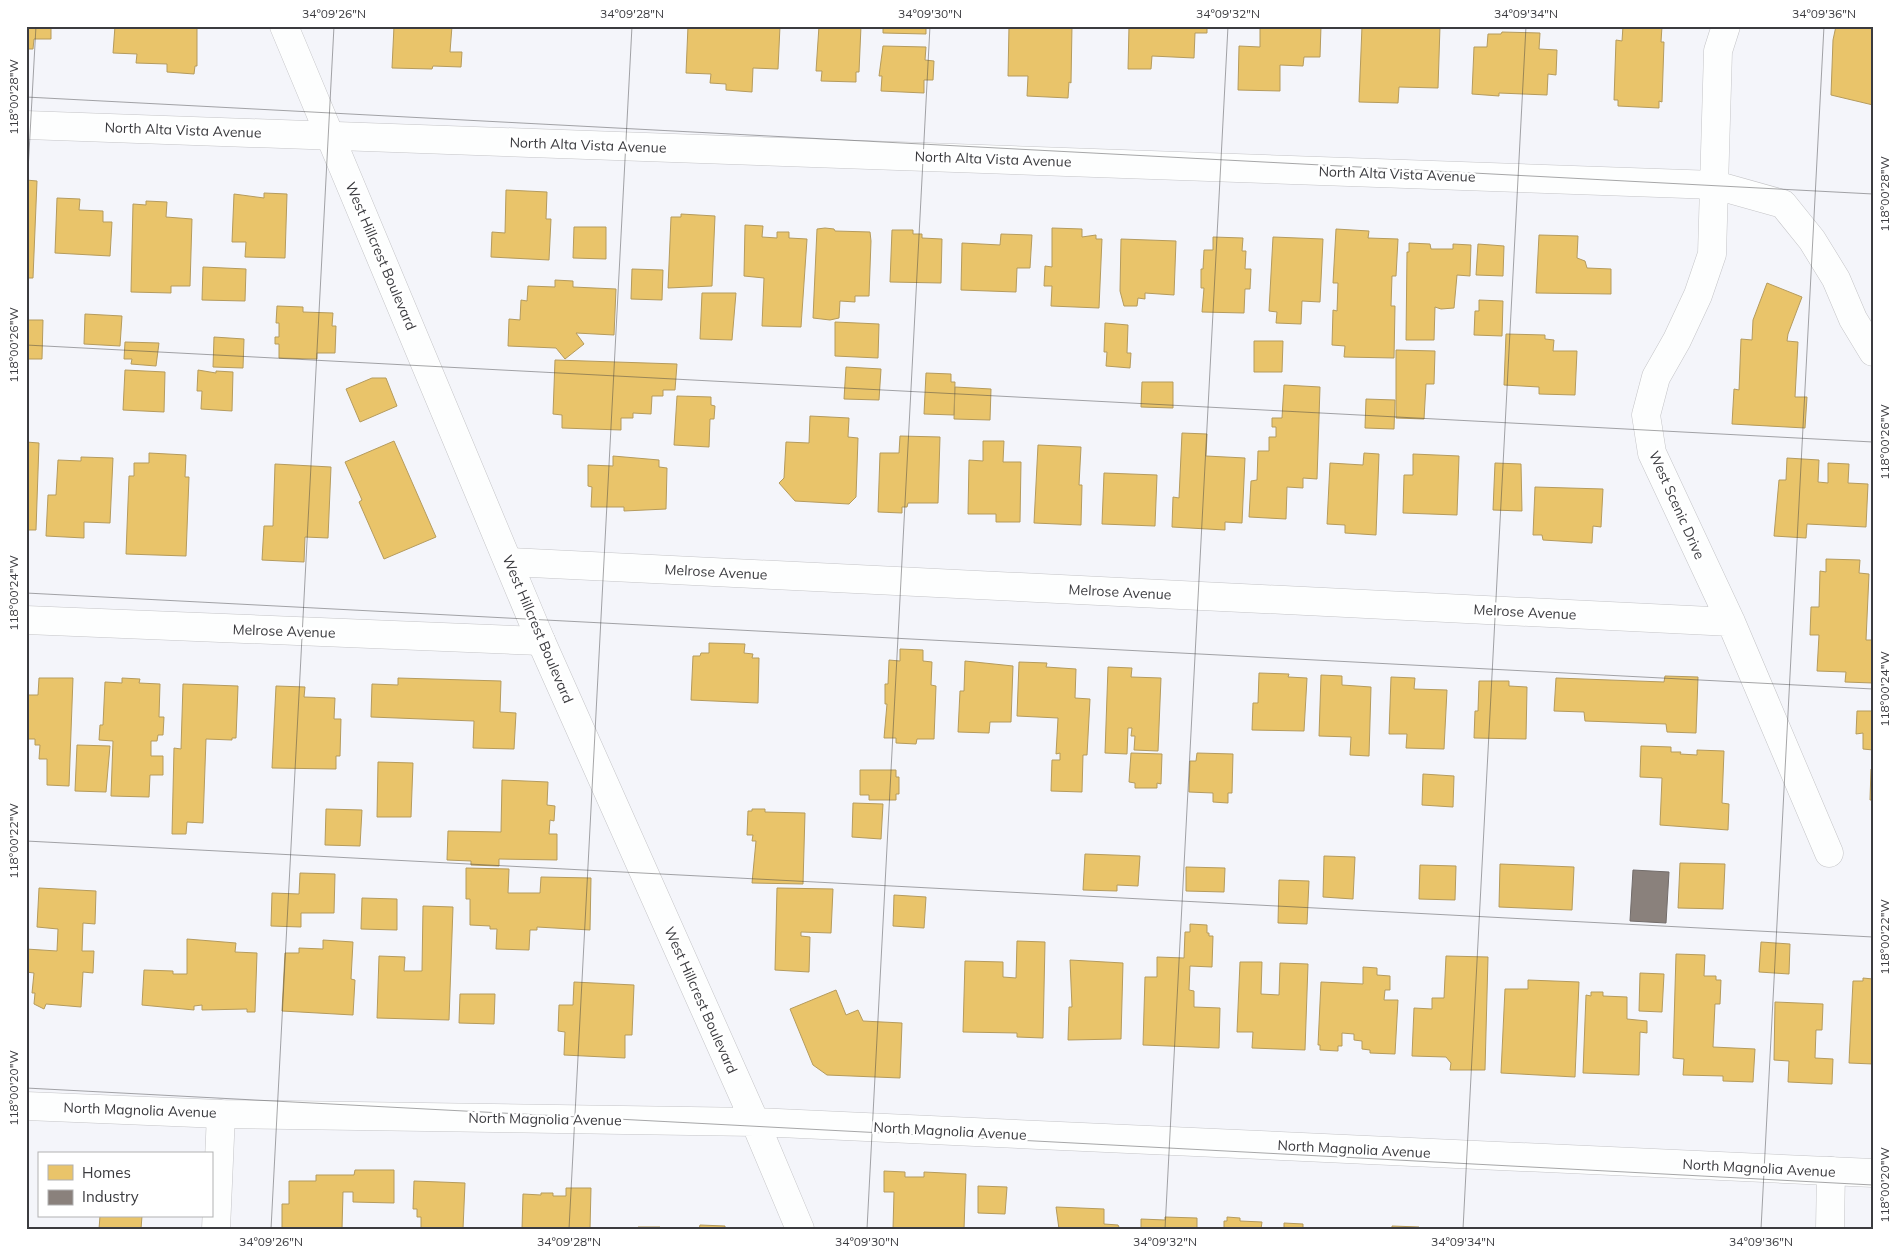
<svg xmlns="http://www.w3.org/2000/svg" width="1899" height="1255" viewBox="0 0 1899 1255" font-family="Mulish,sans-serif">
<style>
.homes{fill:#e9c46a;stroke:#b59b5d}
.industry{fill:#8a817c;stroke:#726c6a}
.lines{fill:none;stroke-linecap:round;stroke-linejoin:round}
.street-casing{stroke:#c4c4c7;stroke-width:29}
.secondary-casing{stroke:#c4c4c7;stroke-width:29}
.street{stroke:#fdfefe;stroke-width:28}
.secondary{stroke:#fdfefe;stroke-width:28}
.ticks{fill:none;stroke:#3b3b3f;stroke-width:1;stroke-opacity:0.45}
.labels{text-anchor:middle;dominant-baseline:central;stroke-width:5;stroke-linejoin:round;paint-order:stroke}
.street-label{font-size:14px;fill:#3b3b3f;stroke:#fff}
.neatline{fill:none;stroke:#3b3b3f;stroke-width:2}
.ticks-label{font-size:12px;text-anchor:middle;fill:#3b3b3f}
</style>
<rect width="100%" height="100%" fill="#f4f5fa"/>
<path class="homes" d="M26,26H51V39H34L33,49H26Z
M115,26H197V66H195L194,74L167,72V64L136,63L137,54L113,53Z
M394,26H452L450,52H462L461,67L433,66L432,69L392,68Z
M688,26H780L778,69L753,68L752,92L726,90V84L710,83L711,74L686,73Z
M819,26H861L859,72H856V82L821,81L822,71H816Z
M883,26H926V34L883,33Z
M1009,26H1072L1071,83L1069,82L1068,98L1027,96L1028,76H1008Z
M1129,26H1207V33H1195L1194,58L1152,56L1151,69H1128Z
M1260,26H1321L1320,57H1304L1303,66L1280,65V91L1238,90L1239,46L1260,47Z
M1362,26H1440L1438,88L1399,87L1398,103L1359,102Z
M1623,26H1662L1661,42H1664L1662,102L1659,101V108L1618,106V100H1614L1616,40L1622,41Z
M1836,26H1873V105L1831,95L1833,40Z
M1502,32L1540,33L1539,49L1557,50L1556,75L1548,74L1547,95L1499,93V96L1472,94L1474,47H1487L1488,34H1501Z
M883,46L926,47L925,60L934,61L933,80H924V93L881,91L882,76H879Z
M26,180L37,181L33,278H26Z
M506,190L547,192L546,219H551L549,260L491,257L492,232L505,233Z
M264,193L287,194L285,258L245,257L246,242H232L234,194L264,198Z
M57,198L80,199L79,210L103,211V222H112L110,256L55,253Z
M146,201L167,202L166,217L192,219L190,286H171V293L131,292L133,204L146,205Z
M681,214L715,216L712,286L668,288L671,217H681Z
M745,225L763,226L762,237L777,238V232H789V238L807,239L801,327L762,326L764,278L744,276Z
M574,227H606V259L573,258Z
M825,228L834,229L835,231L870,232L871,241L869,296H855V302L840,301L839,318L830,320L813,318L817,229Z
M1052,228L1082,229V237L1096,235V239H1102L1099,308L1051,306L1052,286H1044L1045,266L1052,267Z
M1336,229L1369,231L1368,238L1398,239L1396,276H1392L1391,306H1395L1394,358L1344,357L1345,346L1332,345L1333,310L1337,311L1338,283H1333Z
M892,230H913V234H922V238L942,239L941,283L890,282Z
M1001,234L1032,235L1030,268H1017L1016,292L961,290L962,243L1000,245Z
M1539,235L1578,236L1577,258L1585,261L1587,268L1611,269V294L1536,293Z
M1213,237L1243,238L1242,251H1246L1245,269H1251L1250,289H1245L1244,313L1202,312L1204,288H1201V269H1203L1204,250H1213Z
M1273,237L1323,239L1320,302L1302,301L1301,324L1276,323L1277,312L1269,311Z
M1121,239L1176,241L1174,295L1145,293V299L1138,298L1137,306H1124L1120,291Z
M1409,243L1430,244L1431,249H1453V244L1471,245L1470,276L1457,275L1454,308L1441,309L1435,307L1434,340H1406L1407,252H1409Z
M1478,244L1504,246L1503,276L1476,275Z
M203,267L246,269L245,301L202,300Z
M632,269L663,270L662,300L631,299Z
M555,280L573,281V287L616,289L614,335L576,333L584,344L565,359L556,348L508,346L509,319L520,320L521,300L527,301L528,286L555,287Z
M1767,283L1802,297L1788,334L1787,341L1798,342L1795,397H1807L1805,428L1732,424L1734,389L1739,390L1741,339L1752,340L1753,320Z
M702,293H736L732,340L700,339Z
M1479,300L1503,301L1502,336L1474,335L1475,311H1479Z
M277,306L303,307V312L333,313L332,326H336L335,353H317V359L279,358V344H275V337H279V323H276Z
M85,314L122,316L120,346L84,344Z
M26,320H43L42,359H26Z
M835,322L879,324L878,358L835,356Z
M1105,323L1128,325L1127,353H1131L1130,368L1106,366L1107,352H1104Z
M1506,334L1545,335V339L1554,340L1553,351H1577L1575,395L1539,394V387L1504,385Z
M214,337L244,339L243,368L213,367Z
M1254,341H1283L1282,372H1254Z
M125,342L159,343L156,366L131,364L132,359H124Z
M1396,350L1435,351L1434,384H1426L1424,419L1396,418Z
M555,360L677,364L675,390H663V396H652L651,414L633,413V418H621V430L562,428V415L553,414Z
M846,367L881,369L879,400L844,399Z
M125,370L165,372L164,412L123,410Z
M198,370L216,373V371L233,372L232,411L201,409L202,391H197Z
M926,373L951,374V382H955L954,415L924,414Z
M372,378H386L397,406L360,422L346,389Z
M1142,382H1173V408L1141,407Z
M1284,385L1320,387L1317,479L1303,478V488L1287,487L1286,519L1249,517L1251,481L1257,480L1258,451H1269V437H1276V427H1272V418H1282Z
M955,387L991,389L990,420L954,419Z
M677,396L711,397V405L715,406L714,419H710L709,447L674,445Z
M1366,399L1395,400L1394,429L1365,428Z
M810,416L849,418L848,437L858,438L856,497L849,504L795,501L779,483L784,478L786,442L809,443Z
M1182,433L1207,434L1206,456L1245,458L1242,523L1225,522V530L1172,527L1173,497L1179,498Z
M900,436L940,437L938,503H908L907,507H902V513L878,512L880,453H899Z
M394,441L436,537L384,559L359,502L362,500L345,462Z
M983,441H1004L1003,462H1021L1020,522H996V514H968L969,460L983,461Z
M26,442L39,443L36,530H26Z
M1038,445L1081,447L1079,485H1082L1081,525L1034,523Z
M149,453L186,455L185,477H189L186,556L126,554L129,476H134V463H149Z
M1364,453L1379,454L1376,535L1345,533V525L1327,524L1330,463L1363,465Z
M1413,454L1459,456L1457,515L1403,513L1404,475H1413Z
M613,456L659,460V467L667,468L666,509L624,511V507H591L592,487L588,486V465L613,466Z
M81,457L113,458L110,523L84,522V538L46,536L48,495H56L58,460L81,461Z
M1787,458L1819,460L1818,482L1828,483V463L1849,464L1848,483L1868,484L1866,527L1807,524L1806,538L1774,536L1779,480H1786Z
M1495,463L1521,464L1522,511L1493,510Z
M275,464L331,467L328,538L305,537L304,562L262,560L264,526H273Z
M1104,473L1157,475L1155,526L1102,524Z
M1535,487L1603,489L1601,527L1593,526L1592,543L1543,540L1542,535H1533Z
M1826,559L1860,560L1859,573L1869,574L1866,640H1873V683L1845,682L1846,672L1817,671L1819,635H1810L1811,607H1819L1820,571L1826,572Z
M709,643L745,644L744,653L753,654L752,658H759L758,703L691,700L693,656H700L701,653H709Z
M900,649L923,650V661L932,662L931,685L936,686L934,739H917L916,744L896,743V738H884L887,704H885V684H888L889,660L900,661Z
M965,661L1013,666L1011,722H990L989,733L958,732L960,691H964Z
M1019,662L1047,663L1046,667L1076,669L1075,698L1090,699L1087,755H1083L1082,792L1051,791L1052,760H1060V753L1056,754L1058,718L1017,716Z
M1108,667L1132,668L1131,677L1161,678L1158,751L1134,750L1135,736H1131L1132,728H1128L1127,754L1105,753Z
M1259,673L1289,674L1288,677L1307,678L1304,731L1252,730L1253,703H1258Z
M1321,675L1342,676V685L1371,687L1369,756L1350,755L1351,737L1319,736Z
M1665,676L1698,677L1696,733L1667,732L1666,724L1585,721L1584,712L1554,711L1556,678L1664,682Z
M1391,677L1415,678L1414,689L1447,690L1444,749L1406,748L1407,734H1389Z
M39,678H73L69,786L47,785V759H39L40,745H35V739H26V695H38Z
M122,678L140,679L139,683L160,684L159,717H164L163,735H158L157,741H151V756H163V775H150L149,797L111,796L113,741L99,740L100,725H103L105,682L122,683Z
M398,678L501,681L500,712L516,713L514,749L473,748L474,721L371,717L372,684L398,685Z
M1479,681H1509V686L1527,687L1526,739L1474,738L1475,711H1478Z
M183,684L238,686L236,738H232V740L206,739L203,823L187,822L186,834H172L174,748L181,749Z
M276,686L305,687L304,697L335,698L334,719H341L340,756H336V769L272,768Z
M1872,696L1873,750L1863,749V733L1856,734L1857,711H1872Z
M77,745L110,746L106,792L75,791Z
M1641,746L1671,747V752H1681L1680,754L1697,755V750L1724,751L1722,803L1729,804L1728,830L1660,825L1662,778L1640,777Z
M1131,753L1162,754L1161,784L1157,783V788H1135V783L1129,782Z
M1197,753L1233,754L1232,793H1228V803L1213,802V793L1189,792L1190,761H1196Z
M378,762L413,763L411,817H377Z
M1871,769H1873V800H1870Z
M860,770H896V777H899V794H896V800H869V795H860Z
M1423,774L1454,776L1453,807L1422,805Z
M502,780L548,782L547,805L555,806L554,821L550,820L549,834H557V860L499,859V866L471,865V861L447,860L448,831L501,832Z
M853,803L883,804L881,839L852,837Z
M326,809L362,810L360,846L325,845Z
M752,809H765V812L805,813L803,884L752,883L756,841H752L753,835H747L748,811H752Z
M1085,854L1140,856L1138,886L1117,885V891L1083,890Z
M1324,856L1355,857L1353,899L1323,897Z
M1680,863L1725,864L1723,909L1678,908Z
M1500,864L1574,867L1572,910L1499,907Z
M1420,865L1456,866L1455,900L1419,899Z
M1186,867L1225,868L1224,892L1186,891Z
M466,868L509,869L508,893H540L541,877L591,878L590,930L537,927V930H530L529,950L496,949L497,929H490V926L470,925V899H466Z
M300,873L335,874L334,913H301V927L271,926L272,893L299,894Z
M1279,880L1309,881L1307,924L1278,923Z
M39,888L96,891L95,924L83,923L82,951H94L93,973L83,972L81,1007L46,1004L44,1009L34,1004L35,993H32L34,973L26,972V949L57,951L58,929L37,927Z
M777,888L833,889L831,933L801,932V936L810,937L809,972L775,970Z
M894,895L926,897L924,928L893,926Z
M362,898L397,899V930L361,929Z
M423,906L453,907L449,1020L377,1018L379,956L405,957L404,971H422Z
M1190,924L1207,925V933H1209V936H1213L1212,967L1190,966L1189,990L1194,991V1007L1220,1008L1219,1048L1143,1045L1145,977H1157V957L1184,958L1185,932H1190Z
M187,939L236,943L235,952L257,953L255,1012H247V1009L202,1010V1005L194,1006V1010L142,1005L144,970L173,971V974H187Z
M323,940L353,942L351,979L355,980L353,1015L282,1011L285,953H299V948L323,949Z
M1017,941L1045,942L1043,1038L1017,1037V1033L963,1032L965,961L1003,962V977L1016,978Z
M1761,942L1790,944L1789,974L1759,972Z
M1676,954L1705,955L1704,976H1716V980H1721L1720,1004H1715L1713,1047L1755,1049L1753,1082L1723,1081V1076L1683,1075L1684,1059L1673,1058Z
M1446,956L1488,957L1485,1070H1450L1451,1063L1446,1057L1412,1056L1414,1008L1432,1009V998H1444Z
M1070,960L1123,963L1121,1039L1068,1040L1069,1007H1072Z
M1240,962H1262L1261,994L1279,995L1280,963L1308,964L1305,1050L1252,1048L1253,1032H1237Z
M1363,967L1377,968V975L1390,976V990H1385L1384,1000H1398L1395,1054L1370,1053V1050L1362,1049V1041L1354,1040V1034L1342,1033V1046H1338V1051L1320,1050V1045H1318L1321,982L1363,984Z
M1640,973L1664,974L1662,1012L1639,1011Z
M1863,978L1873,979V1064L1849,1063L1853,981H1863Z
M1528,980L1579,982L1575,1077L1501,1073L1505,989H1528Z
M574,982L634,985L632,1035H625V1058L564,1055L565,1032L558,1031L559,1005H573Z
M836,990L846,1015L858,1010L863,1021L902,1023L900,1078L827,1075L813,1065L790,1009Z
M1591,992H1603V996L1627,997V1019L1647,1021V1033L1640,1032L1639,1075L1583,1073L1586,995L1591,996Z
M460,994H495L494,1024L459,1023Z
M1775,1002L1823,1004L1822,1030H1816L1815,1058L1833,1059L1832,1084L1788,1082L1789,1061L1774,1060Z
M355,1170H394V1203L353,1202V1192H343L342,1229H282V1204H289V1181H316V1175H354Z
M884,1171L905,1172V1177H924V1172L966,1174L964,1229H893L894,1192H884Z
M414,1181L465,1183L463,1229H421V1217H417V1209H413Z
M978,1186L1007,1187L1005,1214L978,1213Z
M566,1188H591L590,1229H522L523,1194L541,1195V1193H553V1196H566Z
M1056,1207L1104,1209V1224L1118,1225L1120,1229H1059Z
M100,1216H142L141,1229H99Z
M1165,1217L1197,1218V1229H1141V1219L1165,1220Z
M1227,1217L1240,1218V1221L1262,1222L1261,1229H1224V1221H1227Z
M1284,1223L1303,1224V1229H1284Z
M700,1225L725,1226V1229H693H699Z
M1392,1226L1419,1227V1229H1392Z
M638,1227H660V1229H638Z"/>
<path class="industry" d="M1633,870L1669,872L1666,923L1630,921Z"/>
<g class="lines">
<defs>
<path id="street" d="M1726,26L1718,51L1712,254L1698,295L1677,340L1656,377L1646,415L1652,453L1731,622L1829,853
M26,125L1715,185L1783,204L1812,240L1836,279L1853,319L1873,352
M510,562L1731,622
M26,620L541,641
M216,1229L221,1114
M1830,1229L1831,1171"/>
<path id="secondary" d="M284,26L541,641L755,1122L800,1229
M26,1106L221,1114L755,1122L1873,1173"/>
</defs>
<use href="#street" class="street-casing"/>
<use href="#secondary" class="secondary-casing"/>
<use href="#street" class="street"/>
<use href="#secondary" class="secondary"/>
</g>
<path class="ticks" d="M26,97L1873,194M26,207L36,26M26,345L1873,442M26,593L1873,689M26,841L1873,937M26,1088L1873,1185M271,1229L334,26M569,1229L632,26M867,1229L930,26M1165,1229L1228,26M1463,1229L1526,26M1761,1229L1824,26"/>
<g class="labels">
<g class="street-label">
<text transform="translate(183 130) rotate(2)">North Alta Vista Avenue</text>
<text transform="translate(588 145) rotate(2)">North Alta Vista Avenue</text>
<text transform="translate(993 159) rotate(2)">North Alta Vista Avenue</text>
<text transform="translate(1397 174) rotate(2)">North Alta Vista Avenue</text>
<text transform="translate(381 256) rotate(67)">West Hillcrest Boulevard</text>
<text transform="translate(1677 505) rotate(66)">West Scenic Drive</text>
<text transform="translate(716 572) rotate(3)">Melrose Avenue</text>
<text transform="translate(1120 592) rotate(3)">Melrose Avenue</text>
<text transform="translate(1525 612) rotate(3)">Melrose Avenue</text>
<text transform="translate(538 629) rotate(67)">West Hillcrest Boulevard</text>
<text transform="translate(284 631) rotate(2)">Melrose Avenue</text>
<text transform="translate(701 1000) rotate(66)">West Hillcrest Boulevard</text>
<text transform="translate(140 1110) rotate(2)">North Magnolia Avenue</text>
<text transform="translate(545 1119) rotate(1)">North Magnolia Avenue</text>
<text transform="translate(950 1131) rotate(3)">North Magnolia Avenue</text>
<text transform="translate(1354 1149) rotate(3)">North Magnolia Avenue</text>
<text transform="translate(1759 1168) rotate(3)">North Magnolia Avenue</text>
</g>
</g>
<rect width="1899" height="1255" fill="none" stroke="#ffffff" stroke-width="55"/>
<rect x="38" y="1152" width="175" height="65" fill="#ffffff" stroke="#b1b1b2"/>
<rect x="48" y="1165" width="25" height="15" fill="#e9c46a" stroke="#b1b1b2"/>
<text x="82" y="1178" font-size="15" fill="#3b3b3f">Homes</text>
<rect x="48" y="1190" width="25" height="15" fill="#8a817c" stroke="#b1b1b2"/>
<text x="82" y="1202" font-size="15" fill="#3b3b3f">Industry</text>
<rect x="28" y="28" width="1844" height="1200" class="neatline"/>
<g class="ticks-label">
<text x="334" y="18">34°09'26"N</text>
<text x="632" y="18">34°09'28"N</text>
<text x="930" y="18">34°09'30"N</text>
<text x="1228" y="18">34°09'32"N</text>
<text x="1526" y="18">34°09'34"N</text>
<text x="1824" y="18">34°09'36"N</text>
<text transform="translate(14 97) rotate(-90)" y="4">118°00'28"W</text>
<text transform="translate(1885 194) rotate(-90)" y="4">118°00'28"W</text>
<text transform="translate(14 345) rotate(-90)" y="4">118°00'26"W</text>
<text transform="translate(1885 442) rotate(-90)" y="4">118°00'26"W</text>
<text transform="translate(14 593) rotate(-90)" y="4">118°00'24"W</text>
<text transform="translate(1885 689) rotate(-90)" y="4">118°00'24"W</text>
<text transform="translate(14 841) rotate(-90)" y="4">118°00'22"W</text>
<text transform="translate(1885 937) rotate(-90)" y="4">118°00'22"W</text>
<text transform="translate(14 1088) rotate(-90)" y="4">118°00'20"W</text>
<text transform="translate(1885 1185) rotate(-90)" y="4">118°00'20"W</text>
<text x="271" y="1246">34°09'26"N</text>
<text x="569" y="1246">34°09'28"N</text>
<text x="867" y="1246">34°09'30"N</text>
<text x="1165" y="1246">34°09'32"N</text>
<text x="1463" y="1246">34°09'34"N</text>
<text x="1761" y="1246">34°09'36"N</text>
</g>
</svg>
